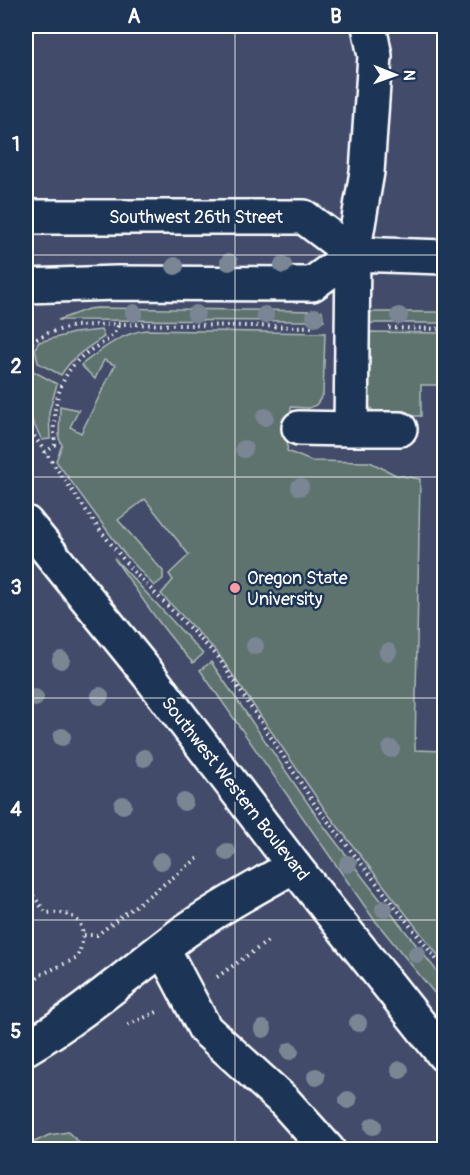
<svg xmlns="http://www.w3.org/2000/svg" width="470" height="1175" viewBox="0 0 470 1175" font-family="Pangolin,sans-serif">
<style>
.built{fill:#424c6b}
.green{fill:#5e736e;stroke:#aeb9b6;stroke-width:1.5}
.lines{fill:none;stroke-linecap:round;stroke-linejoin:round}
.minor-casing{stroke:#fff;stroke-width:38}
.major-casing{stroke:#fff;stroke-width:38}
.path{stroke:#fff;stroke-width:4;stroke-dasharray:1.5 4.5;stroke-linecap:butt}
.minor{stroke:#1d3557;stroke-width:33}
.major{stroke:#1d3557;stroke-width:33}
.tree{fill:#7a8694}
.grid{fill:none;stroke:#fff;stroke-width:1.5;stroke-opacity:0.55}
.poi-dot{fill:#ff9aa2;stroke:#1d3557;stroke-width:2}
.labels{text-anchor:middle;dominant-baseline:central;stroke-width:5;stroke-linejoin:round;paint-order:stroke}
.street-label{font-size:18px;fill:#fff;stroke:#1d3557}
.poi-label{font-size:18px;fill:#fff;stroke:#1d3557;text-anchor:start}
.neatline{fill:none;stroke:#fff;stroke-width:2}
.grid-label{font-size:20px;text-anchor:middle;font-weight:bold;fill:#fff}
</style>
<rect width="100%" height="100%" fill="#304061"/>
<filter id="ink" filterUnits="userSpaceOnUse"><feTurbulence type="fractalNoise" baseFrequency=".0167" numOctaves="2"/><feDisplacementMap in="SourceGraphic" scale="12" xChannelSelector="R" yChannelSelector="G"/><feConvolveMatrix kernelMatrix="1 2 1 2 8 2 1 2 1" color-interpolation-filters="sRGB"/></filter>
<g filter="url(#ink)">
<path class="built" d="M26,26H444V1149H26Z"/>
<path class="green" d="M97,308L322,311L324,321L58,320L88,309Z
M369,312H444V323H363Z
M101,330L104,337C87,348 72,357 61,375L38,363L35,348L39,342L74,333Z
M146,330L325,333L323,395L316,405L309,408L291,407L287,451L311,461L370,462L396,475L420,479L415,750L444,751V963L325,810L217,652L161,594L173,580L169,574L189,555L145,499L118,520L163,571V579L154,586L123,552L56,461L62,445L59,438L60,406L79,410L70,427L81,433L115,365L104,360L95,379L81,365C101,350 121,333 146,330Z
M365,332L444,333V385H421V416H397L375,413L361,397Z
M33,371L57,384L49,412L50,439L42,440L26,409V376Z
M114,558L203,654L193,663C163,631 139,594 114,558Z
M211,662L320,821L368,884L444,980V1005L373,918L200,670Z
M68,1132L86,1149H26V1146L49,1135Z"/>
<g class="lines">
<defs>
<path id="minor" d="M369,26L375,56L367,172L353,254L351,429H400
M26,217H304L353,254L444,257
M26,286L116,283L312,284L353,254
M299,428L351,429
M163,949L205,1029L284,1101L328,1150
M26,1048C82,1015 132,971 184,932C219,907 257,887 294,866"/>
<path id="major" d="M26,523L148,674L294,866L444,1055"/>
</defs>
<use href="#minor" class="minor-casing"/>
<use href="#major" class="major-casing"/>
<path class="path" d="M389,328L444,329
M26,353L33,341L48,333L74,326L119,324L315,327
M26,420L34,436L99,529L132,570L218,657L316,806L444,969
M45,453L55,445C51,413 57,375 85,354C102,341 109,345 119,324
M26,886L46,913C80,910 90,927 77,958L38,976L26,996
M84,935H97L201,856
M217,977L268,941
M26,983L32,986
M128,1025L157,1012"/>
<use href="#minor" class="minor"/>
<use href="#major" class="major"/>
</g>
<g class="tree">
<circle cx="229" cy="262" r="9"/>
<circle cx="283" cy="265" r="9"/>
<circle cx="175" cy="266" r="9"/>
<circle cx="134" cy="313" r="9"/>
<circle cx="196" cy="314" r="9"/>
<circle cx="265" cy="315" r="9"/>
<circle cx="399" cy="316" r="9"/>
<circle cx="315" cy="317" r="9"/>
<circle cx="265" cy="417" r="9"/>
<circle cx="244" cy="449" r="9"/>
<circle cx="300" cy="487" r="9"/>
<circle cx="255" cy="646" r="9"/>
<circle cx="388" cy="652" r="9"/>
<circle cx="61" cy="660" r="9"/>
<circle cx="100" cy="696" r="9"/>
<circle cx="35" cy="698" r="9"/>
<circle cx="62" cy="737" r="9"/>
<circle cx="391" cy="749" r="9"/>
<circle cx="144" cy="758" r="9"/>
<circle cx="184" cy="802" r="9"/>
<circle cx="123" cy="805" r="9"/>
<circle cx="227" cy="852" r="9"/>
<circle cx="161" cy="861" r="9"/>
<circle cx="348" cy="864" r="9"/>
<circle cx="384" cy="909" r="9"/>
<circle cx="417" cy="954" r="9"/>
<circle cx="358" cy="1023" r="9"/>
<circle cx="263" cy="1029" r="9"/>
<circle cx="290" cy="1051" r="9"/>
<circle cx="400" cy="1070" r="9"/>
<circle cx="316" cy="1077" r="9"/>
<circle cx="348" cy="1100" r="9"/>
<circle cx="373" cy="1126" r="9"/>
</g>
</g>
<path class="grid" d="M235,26V1150M26,255H444M26,477H444M26,698H444M26,920H444"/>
<circle class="poi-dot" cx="235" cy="588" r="6"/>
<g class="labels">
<g class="street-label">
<text x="196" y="217">Southwest 26th Street</text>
<text transform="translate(235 789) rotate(52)">Southwest Western Boulevard</text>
</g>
<g class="poi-label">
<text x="247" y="578">Oregon State<tspan x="247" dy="21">University</tspan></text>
</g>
</g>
<rect width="470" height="1175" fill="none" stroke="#1d3557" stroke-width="66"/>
<g transform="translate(395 75) rotate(91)" stroke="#1d3557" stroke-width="4.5" paint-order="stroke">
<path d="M0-4.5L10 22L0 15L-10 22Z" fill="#ffffff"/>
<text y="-9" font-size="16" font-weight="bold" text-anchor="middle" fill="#ffffff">N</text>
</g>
<rect x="33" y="33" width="404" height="1109" class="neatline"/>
<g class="grid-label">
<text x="134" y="23">A</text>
<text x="336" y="23">B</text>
<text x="16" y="151">1</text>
<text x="16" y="373">2</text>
<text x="16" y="594">3</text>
<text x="16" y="816">4</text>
<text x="16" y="1038">5</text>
</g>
</svg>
